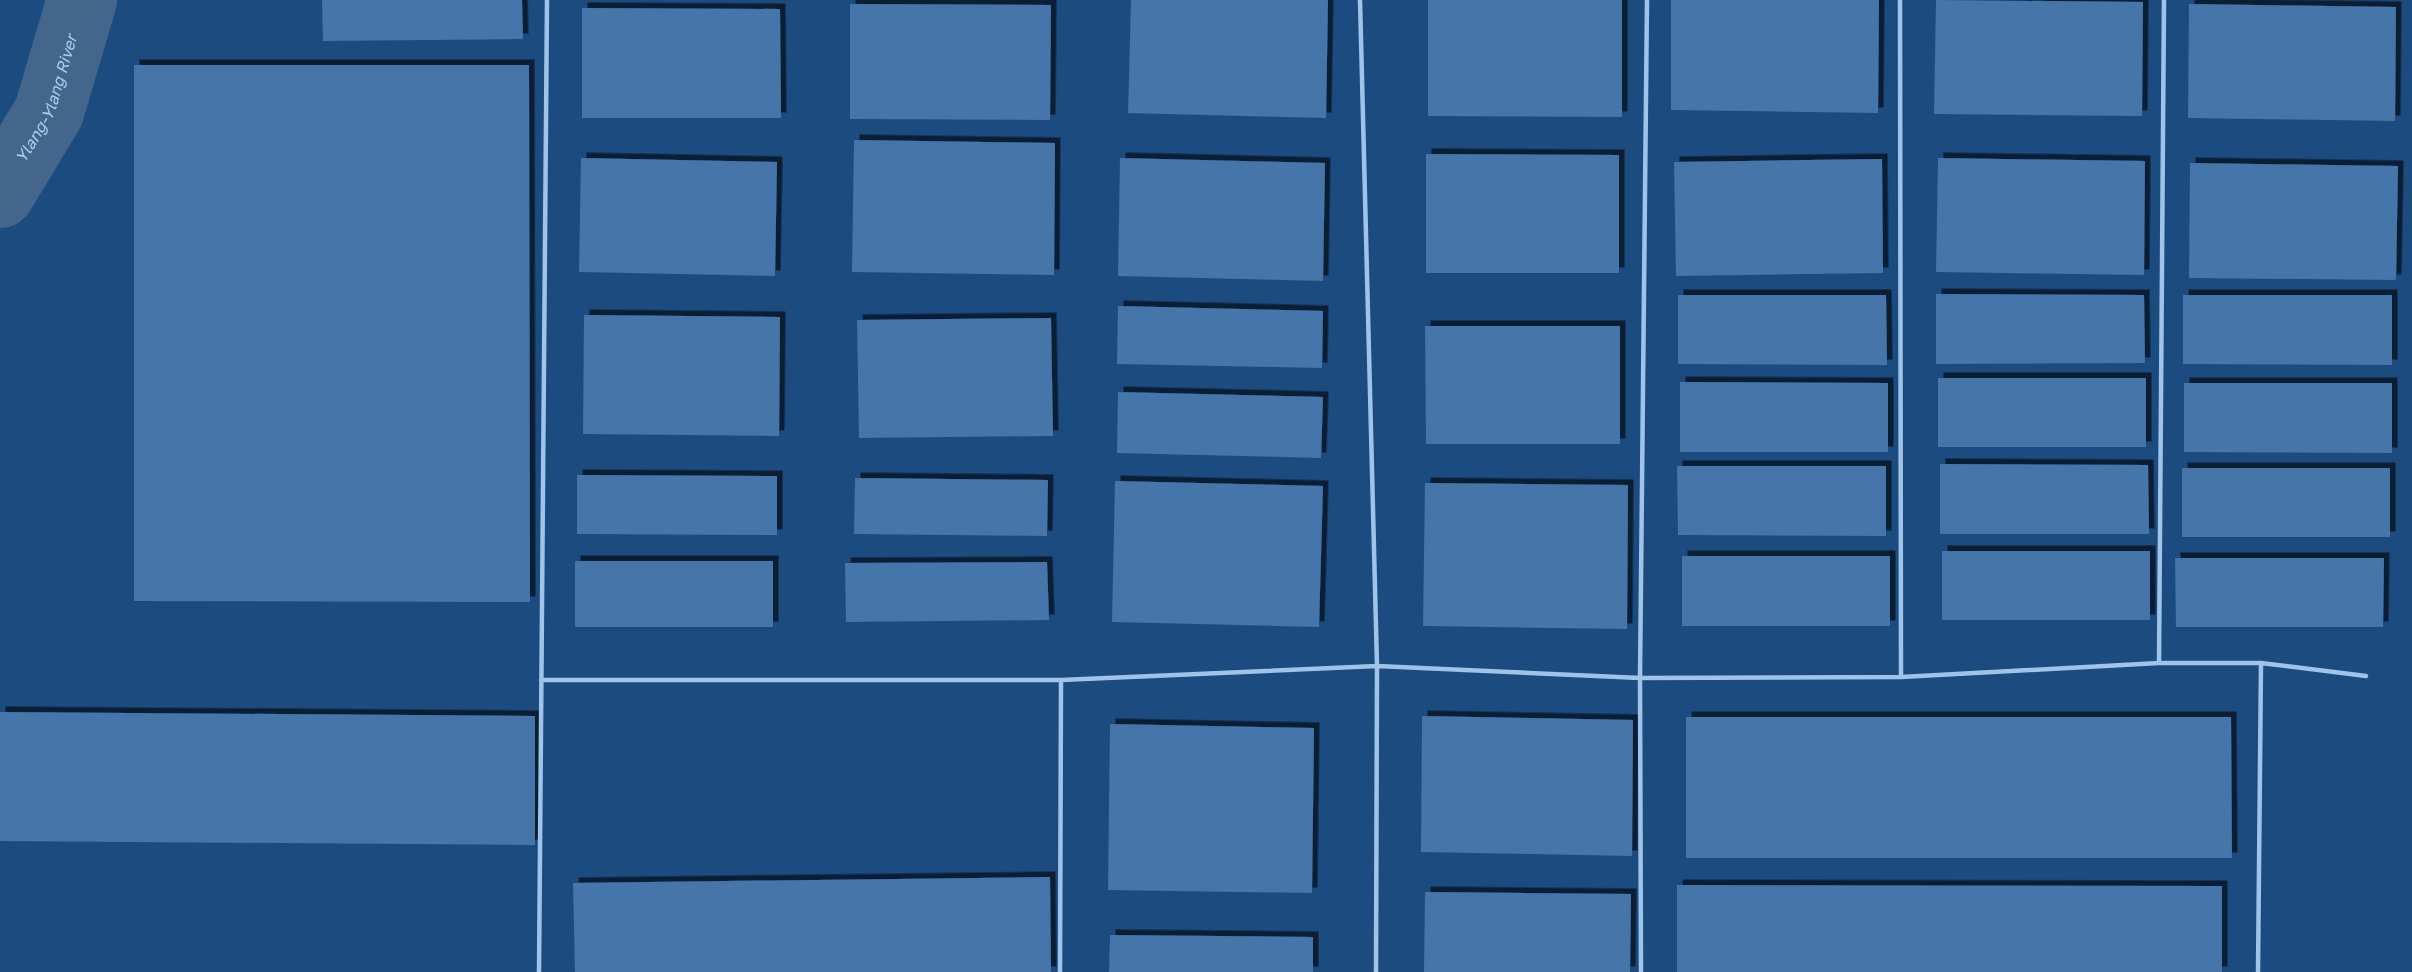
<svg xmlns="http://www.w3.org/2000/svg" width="2412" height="972" viewBox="0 0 2412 972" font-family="'Golos Text',sans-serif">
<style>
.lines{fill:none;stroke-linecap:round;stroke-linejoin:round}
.river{stroke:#44668d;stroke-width:70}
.building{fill:#4475a9;filter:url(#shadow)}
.service{stroke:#9fc3e9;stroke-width:4.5}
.labels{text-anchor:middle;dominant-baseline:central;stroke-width:5;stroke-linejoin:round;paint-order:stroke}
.water-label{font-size:16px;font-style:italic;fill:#abcdf1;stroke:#1c4b7f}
</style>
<defs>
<filter id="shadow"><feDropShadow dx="5.5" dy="-5.5" stdDeviation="0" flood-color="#0009"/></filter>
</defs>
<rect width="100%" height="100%" fill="#1c4b7f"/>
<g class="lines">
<path class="river" id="s1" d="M0,193L49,112L82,0"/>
</g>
<path class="building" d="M322,0H522L523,39L323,41Z
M1131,0H1328L1326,118L1128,113Z
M1428,0H1622V117L1428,116Z
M1671,0H1879L1878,113L1671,110Z
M1936,0L2143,2L2142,116L1934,114Z
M850,4L1051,5L1050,120L850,119Z
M2189,4L2396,7L2395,121L2188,118Z
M582,8L780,9L781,118H582Z
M134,65H529L530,602L134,601Z
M854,140L1055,143L1054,275L852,272Z
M1426,154L1619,155V273H1426Z
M581,158L777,162L775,276L579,272Z
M1120,158L1325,163L1323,281L1118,276Z
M1938,158L2145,161L2144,275L1936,272Z
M1882,159L1883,273L1676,276L1674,162Z
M2190,163L2398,166L2396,280L2189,278Z
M1936,294L2144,295L2145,363L1936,364Z
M1678,295H1886L1887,365L1678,364Z
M2183,295H2392V365L2183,364Z
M1118,306L1323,311L1322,368L1117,364Z
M584,315L780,317L779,436L583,434Z
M1051,318L1053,436L859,438L857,320Z
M1425,326H1620V444H1426Z
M1938,378H2146V447H1938Z
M1680,382L1888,383V452H1680Z
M2184,383H2392V453L2184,452Z
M1118,392L1323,397L1321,458L1117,453Z
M1940,464L2148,465L2149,534H1940Z
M1677,466H1886V536L1678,535Z
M2182,468H2390V537H2182Z
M577,475L777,476V535L577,534Z
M855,478L1048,480L1047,536L854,534Z
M1115,481L1323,486L1319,627L1112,622Z
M1425,483L1628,485L1627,629L1423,626Z
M1942,551H2150V620H1942Z
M1682,556H1890V626H1682Z
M2175,558H2384L2383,627H2176Z
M575,561H773V627H575Z
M1047,562L1049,620L846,622L845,563Z
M0,712L535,716V845L0,841Z
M1422,716L1633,720L1632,856L1421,852Z
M1686,717H2231L2232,858H1686Z
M1110,724L1314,728L1312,893L1108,890Z
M1050,877L1051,972H575L573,883Z
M1677,885L2222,886V972H1677Z
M1425,892L1631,894L1630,972H1424Z
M1110,935L1313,937V972H1109Z"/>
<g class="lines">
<path class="service" d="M1360,0L1377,666L1376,972
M1900,0L1901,677
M2159,663L2164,0
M541,680H1061L1377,666L1640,678L1901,677L2159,663H2261L2366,676
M539,972L547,0
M1060,972L1061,680
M1641,972L1640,678L1647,0
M2258,972L2261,663"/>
</g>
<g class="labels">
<g class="water-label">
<text stroke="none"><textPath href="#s1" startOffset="106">Ylang-Ylang River</textPath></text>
</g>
</g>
</svg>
